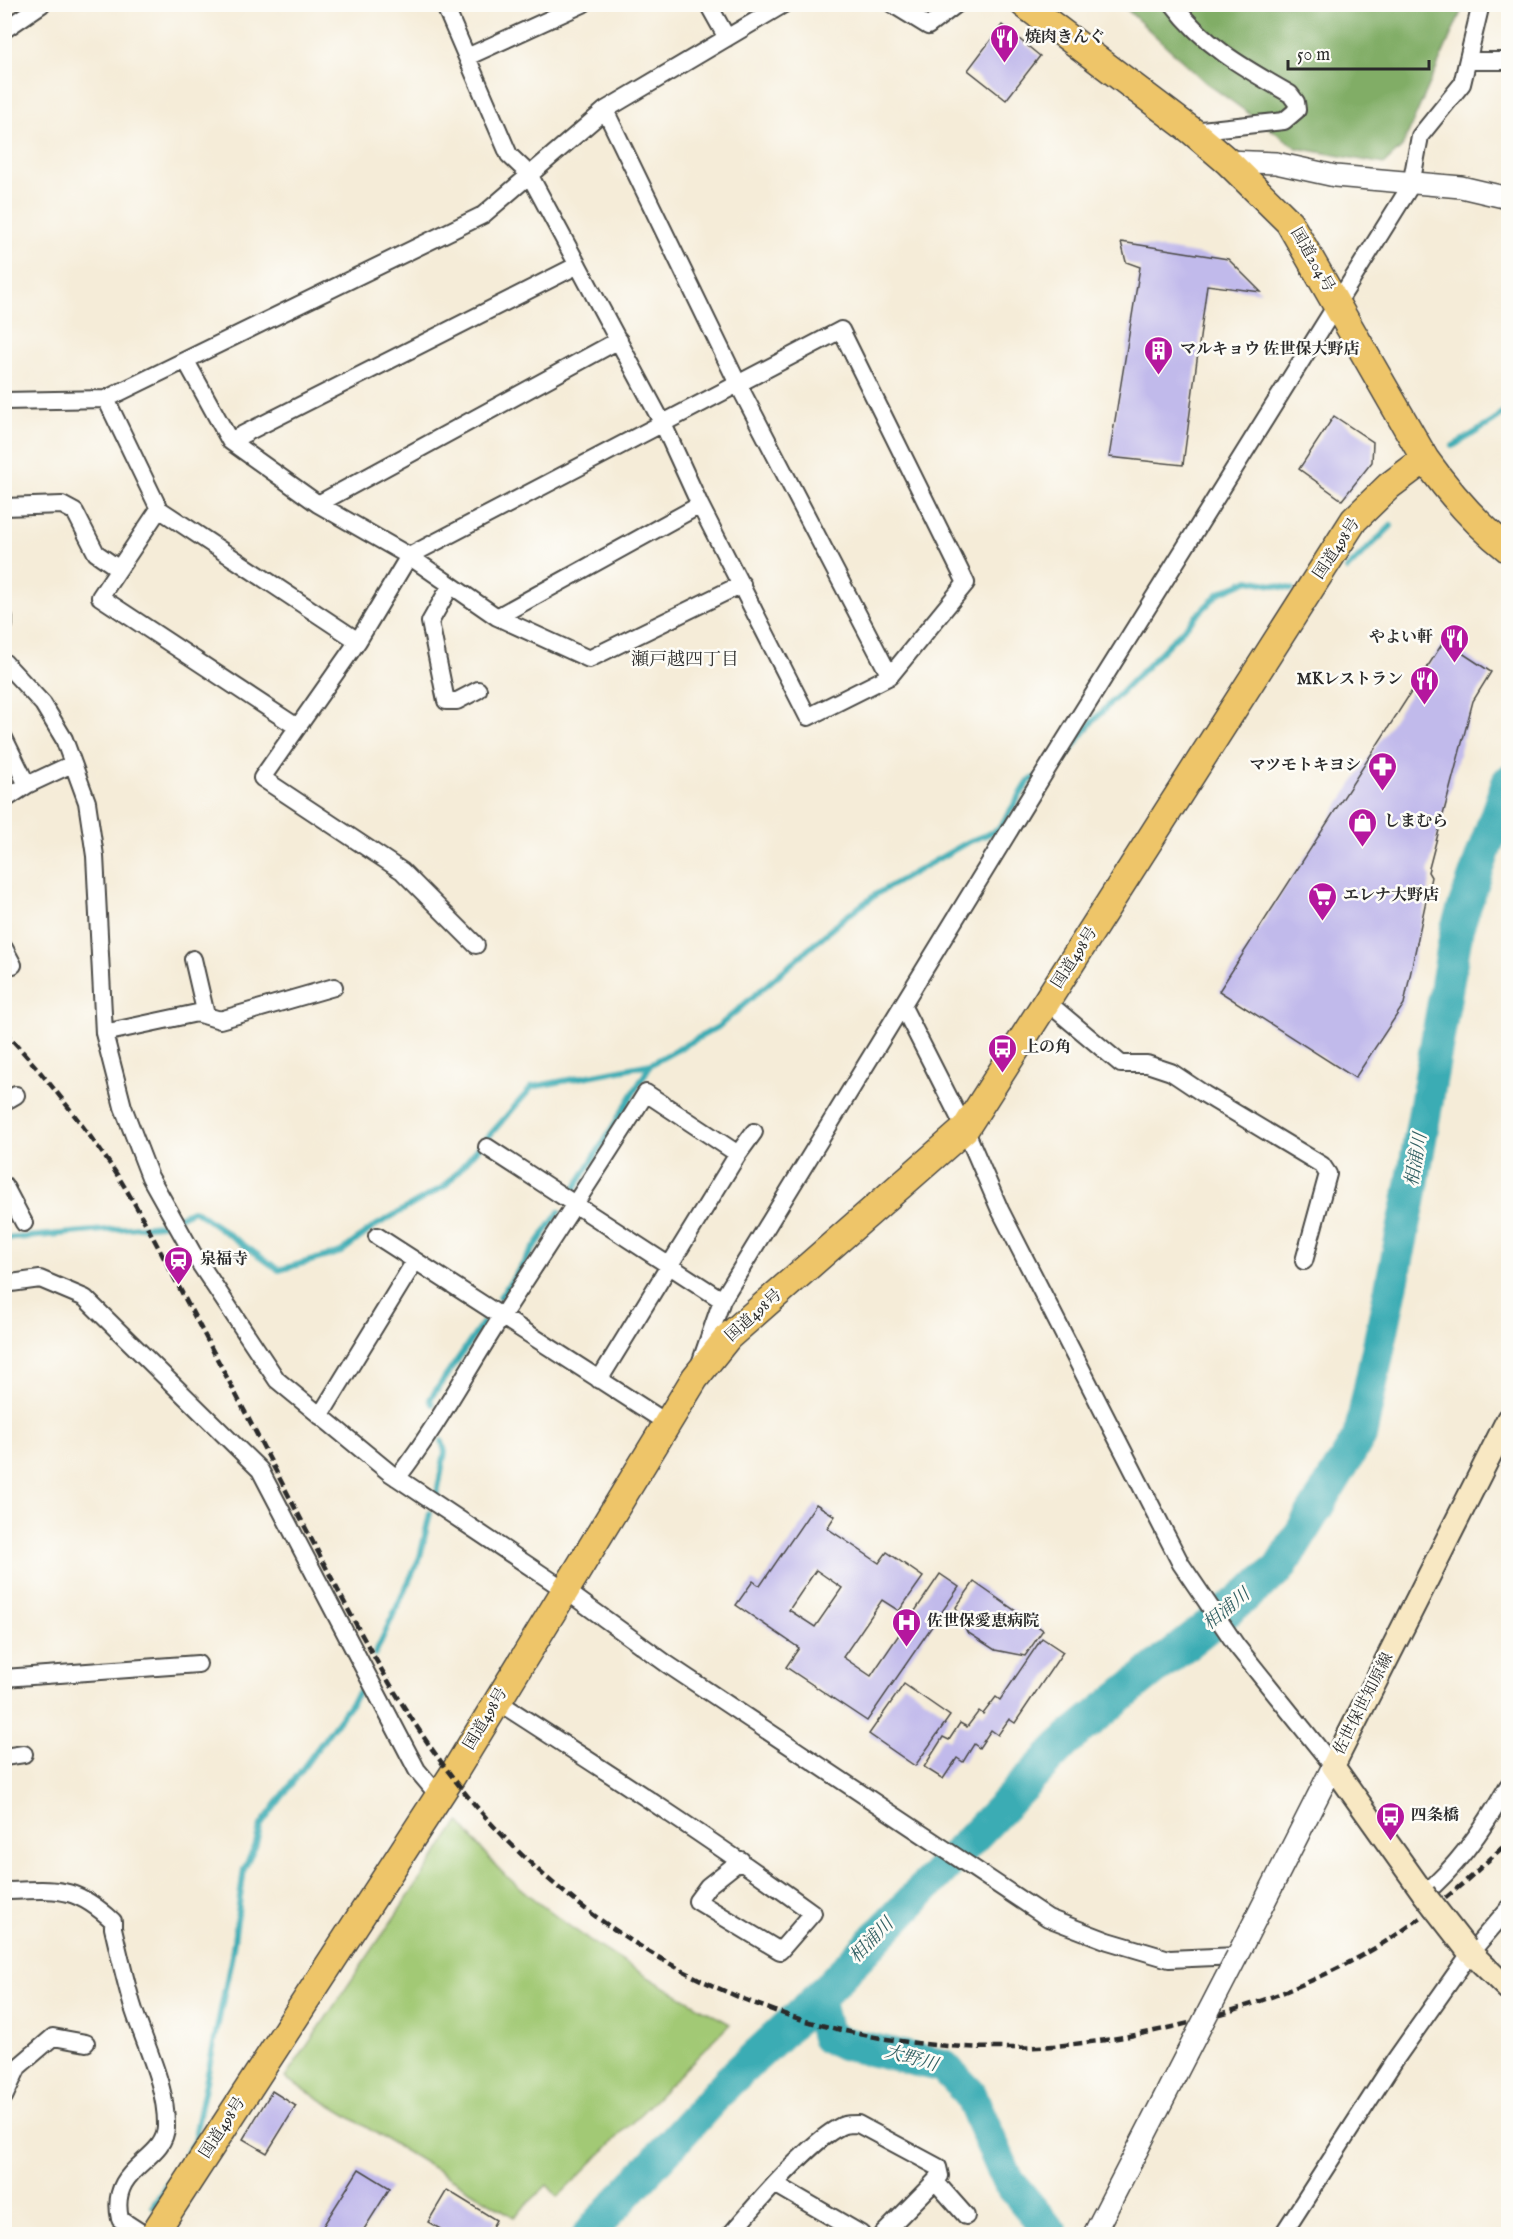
<svg xmlns="http://www.w3.org/2000/svg" width="1513" height="2239" viewBox="0 0 1513 2239" font-family="'IM FELL English','Noto Serif JP',serif">
<style>
.green{fill:#a2c974;stroke:#667a50;stroke-width:1.5}
.forest{fill:#81ad66;stroke:#566c48;stroke-width:1.5}
.lines{fill:none;stroke-linecap:round;stroke-linejoin:round}
.stream{stroke:#3aacb4;stroke-width:6}
.river{stroke:#3aacb4;stroke-width:34}
.building{fill:#c1baeb;fill-rule:evenodd}
.minor-casing{stroke:#494845;stroke-width:20}
.tertiary-casing{stroke:#494845;stroke-width:24}
.secondary-casing{stroke:#494845;stroke-width:26}
.trunk-casing{stroke:#494845;stroke-width:30}
.minor{stroke:#fff;stroke-width:16}
.tertiary{stroke:#fff;stroke-width:21}
.secondary{stroke:#f8e8c3;stroke-width:22}
.trunk{stroke:#eec569;stroke-width:27}
.rail{stroke:#2b2b2b;stroke-width:4.5;stroke-dasharray:9 4.5;stroke-linecap:butt}
.tertiary-bridge-casing{stroke:#494845;stroke-width:24;stroke-linecap:butt}
.secondary-bridge-casing{stroke:#494845;stroke-width:26;stroke-linecap:butt}
.tertiary-bridge{stroke:#fff;stroke-width:21}
.secondary-bridge{stroke:#f8e8c3;stroke-width:22}
.labels{text-anchor:middle;dominant-baseline:central;stroke-width:5;stroke-linejoin:round;paint-order:stroke}
.poi-label{font-size:16px;font-weight:bold;fill:#2b2b2b;stroke:#fdfcf7;text-anchor:start}
.street-label{font-size:16px;fill:#2b2b2b;stroke:#fdfcf7}
.neighbourhood-label{font-size:18px;fill:#2b2b2b;stroke:#fdfcf7}
.water-label{font-size:18px;font-style:italic;fill:#315f62;stroke:#fdfcf7}
</style>
<rect width="100%" height="100%" fill="#fdfcf7"/>
<filter id="ink" filterUnits="userSpaceOnUse"><feTurbulence type="fractalNoise" baseFrequency=".0167" numOctaves="2"/><feDisplacementMap in="SourceGraphic" scale="12" xChannelSelector="R" yChannelSelector="G"/><feConvolveMatrix kernelMatrix="1 2 1 2 8 2 1 2 1" color-interpolation-filters="sRGB"/></filter>
<filter id="wash" filterUnits="userSpaceOnUse"><feTurbulence type="fractalNoise" baseFrequency=".008" numOctaves="4" result="noise"/><feDisplacementMap in="SourceGraphic" scale="24" xChannelSelector="R" yChannelSelector="G"/><feGaussianBlur stdDeviation="1.35" result="paint"/><feColorMatrix in="noise" values="0 0 0 0 0 0 0 0 0 0 0 0 0 0 0 0 0 1.4 0 .05"/><feComposite in="paint" operator="in"/></filter>
<g filter="url(#wash)">
<rect width="100%" height="100%" fill="#f5ecd8"/>
<path class="green" d="M459,1822C474,1839 488,1859 504,1874C572,1935 651,1980 730,2024L558,2197L547,2185L514,2217L285,2078Z"/>
<path class="forest" d="M1122,5L1464,4V5L1402,147L1384,164L1297,148L1205,82Z"/>
<g class="lines">
<path class="stream" d="M1453,446L1494,421L1508,407
M1347,569L1391,526
M1052,771L1057,768L1092,722L1219,593L1249,580L1292,589
M574,1190L651,1064
M4,1239L161,1225L194,1210L279,1270L341,1252L375,1226L445,1186L532,1087L651,1064L718,1027L843,919L878,893L968,842L998,830L1029,781L1037,777
M500,1297L559,1212
M432,1404L430,1399L483,1323
M437,1494L445,1452L442,1441
M375,1654L420,1557L430,1513
M153,2206L194,2141L232,1955L244,1869L255,1847L261,1825L362,1688"/>
<path class="river" d="M817,1999L827,2037L842,2043L943,2066L970,2094L1008,2181L1052,2234
M589,2234L728,2082L817,1999L1070,1737L1279,1569L1360,1436L1409,1202L1457,928L1508,782"/>
</g>
<g id="blocks">
<path class="building" d="M1002,25L1040,56L1006,100L968,70Z
M1121,242L1228,259L1261,292L1207,285L1183,465L1109,457L1140,267L1126,262Z
M1334,416L1373,442L1372,462L1342,500L1299,469Z
M1444,641L1491,672L1473,701L1428,872L1431,877L1404,1004L1355,1078L1219,991Z
M816,1504L835,1516L827,1528L879,1563L887,1552L923,1577L899,1611L882,1600L843,1657L871,1676L940,1574L959,1587L867,1721L786,1667L799,1648L736,1605L753,1581L760,1586ZM816,1570L842,1588L815,1627L789,1610Z
M974,1582L1043,1630L1025,1656L995,1650L967,1632L956,1607Z
M1042,1638L1063,1652L1015,1723L1009,1719L998,1735L991,1730L979,1748L974,1744L963,1762L957,1758L943,1779L924,1767L943,1737L949,1740L960,1723L967,1727L979,1711L983,1714L996,1697L1000,1700Z
M904,1684L950,1716L915,1766L869,1734Z
M272,2091L296,2106L267,2153L243,2139Z
M359,2169L390,2188L361,2234H318Z
M447,2190L496,2220L488,2234H449L428,2222Z"/>
</g>
</g>
<g filter="url(#ink)">
<use href="#blocks" fill-opacity="0" stroke="#494845" stroke-width="1.5"/>
<g class="lines">
<defs>
<path id="minor" d="M444,4L509,155L529,174L663,424L700,505L808,717L890,676L966,583L841,330L409,556L358,641L262,778L402,871L476,945
M708,4L727,38
M892,4L928,26L957,4
M1173,4C1204,46 1246,69 1290,94L1296,102L1297,110L1284,121L1192,131
M4,30L42,4
M467,57L583,4
M1468,61H1508
M605,110L738,384L890,676
M186,361L230,441L318,504L409,556L497,617L589,659L742,584
M106,399L159,509L358,641
M4,401L106,399L483,215L605,110L784,4
M230,441L578,265
M318,504L619,340
M4,507L62,505L75,512L96,553L119,569
M159,509L100,597L297,727
M451,585L430,622L446,701H457L478,690
M4,617V625
M497,617L700,505
M4,662L43,704L64,739L87,802L95,856L104,1033L123,1107L150,1177L192,1252L277,1380L390,1473L565,1590L667,1664L1048,1918L1108,1941L1169,1959L1237,1956
M4,738L27,785
M4,800L27,785L72,764
M4,948L13,965
M193,959L206,1015
M1047,1002L1121,1064H1147L1171,1072L1204,1094L1322,1165L1328,1174L1304,1261
M903,1007L965,1129L1000,1210L1181,1564L1236,1645L1333,1766
M104,1033L197,1013L220,1020L334,987
M4,1102L16,1095
M487,1147L722,1300
M4,1185L24,1223
M377,1236L667,1423
M4,1284L40,1279L85,1298L260,1470L417,1770L439,1796
M701,1361L722,1300L1050,764L1411,185L1420,136L1462,84L1481,4
M599,1380L738,1154L754,1132
M320,1416L415,1261
M397,1478C437,1427 467,1370 502,1316C550,1242 599,1168 646,1093L738,1154
M4,1678L198,1664
M497,1701C604,1770 710,1838 813,1913L780,1951L697,1901L708,1886L741,1860
M4,1757L24,1754
M4,1891C56,1890 73,1884 113,1921V1928C119,1954 125,1979 132,2004C144,2044 167,2085 166,2127C165,2162 108,2166 120,2219L143,2234
M1424,1894C1458,1866 1486,1825 1508,1786
M4,2097L18,2067L53,2037L86,2043
M935,2181L966,2216
M775,2184L861,2234
M731,2234C752,2209 815,2135 844,2125C848,2124 854,2124 858,2124L938,2167L940,2176L883,2234
M1283,2234L1395,2060L1471,1952L1508,1909"/>
<path id="tertiary" d="M1227,161L1276,163L1335,176L1461,187L1508,198
M1237,1956L1333,1766
M1094,2234L1186,2055"/>
<path id="secondary" d="M1424,1894L1333,1766L1508,1419
M1466,1948L1508,1989"/>
<path id="trunk" d="M1024,4L1192,131L1227,161L1289,222L1425,459C1450,494 1475,523 1508,549
M154,2234L452,1776L695,1378L728,1337L965,1129L1354,520L1389,486L1425,459"/>
</defs>
<use href="#minor" class="minor-casing"/>
<use href="#tertiary" class="tertiary-casing"/>
<use href="#secondary" class="secondary-casing"/>
<use href="#trunk" class="trunk-casing"/>
<use href="#minor" class="minor"/>
<use href="#tertiary" class="tertiary"/>
<use href="#secondary" class="secondary"/>
<use href="#trunk" class="trunk"/>
<path class="rail" d="M4,1031C44,1074 81,1122 114,1170C142,1213 165,1261 189,1306C232,1386 273,1466 315,1546C370,1653 428,1763 515,1848C566,1899 627,1942 691,1975C793,2027 898,2049 1012,2048C1130,2046 1267,2010 1370,1951C1421,1922 1466,1882 1508,1842"/>
<defs>
<path id="tertiary-bridge" d="M1186,2055L1237,1956"/>
<path id="secondary-bridge" d="M1424,1894L1466,1948"/>
</defs>
<use href="#tertiary-bridge" class="tertiary-bridge-casing"/>
<use href="#secondary-bridge" class="secondary-bridge-casing"/>
<use href="#tertiary-bridge" class="tertiary-bridge"/>
<use href="#secondary-bridge" class="secondary-bridge"/>
</g>
</g>
<defs>
<symbol id="restaurant-pin" viewBox="-11 -11 22 30"><path d="M0 17L-7.5 6A9.5 9.5 0 1 1 7.5 6Z" fill="#b5179e" stroke="#fdfcf7"/><path d="M-5-6h1v4h1v-4h1v4h1v-4h1v5L-1.5 .5V6h-2V.5L-5-1ZM5-6V6H3V1.5H1.5Q1.5-4 5-6Z" fill="#fff"/></symbol>
<symbol id="building-pin" viewBox="-11 -11 22 30"><path d="M0 17L-7.5 6A9.5 9.5 0 1 1 7.5 6Z" fill="#b5179e" stroke="#fdfcf7"/><path d="M-4-6H4V6H1V3H-1V6H-4ZM-2.5-4.3h1.7v1.8h-1.7ZM.8-4.3h1.7v1.8H.8ZM-2.5-1h1.7V.8h-1.7ZM.8-1h1.7V.8H.8Z" fill="#fff"/></symbol>
<symbol id="pharmacy-pin" viewBox="-11 -11 22 30"><path d="M0 17L-7.5 6A9.5 9.5 0 1 1 7.5 6Z" fill="#b5179e" stroke="#fdfcf7"/><path d="M-2-6h4v4h4v4h-4v4h-4v-4h-4v-4h4Z" fill="#fff"/></symbol>
<symbol id="shop-pin" viewBox="-11 -11 22 30"><path d="M0 17L-7.5 6A9.5 9.5 0 1 1 7.5 6Z" fill="#b5179e" stroke="#fdfcf7"/><path d="M-5-2.5h2.3a2.7 3.5 0 0 1 5.4 0H5L5.5 6h-11ZM-1.5-2.5h3a1.5 2.3 0 0 0-3 0Z" fill="#fff"/></symbol>
<symbol id="supermarket-pin" viewBox="-11 -11 22 30"><path d="M0 17L-7.5 6A9.5 9.5 0 1 1 7.5 6Z" fill="#b5179e" stroke="#fdfcf7"/><path d="M-6-5.5h2.5l.6 2H6L4.5 2H-2.5L-4.4-4H-6ZM-1.5 3.2a1.3 1.3 0 1 0 .1 0ZM3 3.2a1.3 1.3 0 1 0 .1 0Z" fill="#fff"/></symbol>
<symbol id="bus-pin" viewBox="-11 -11 22 30"><path d="M0 17L-7.5 6A9.5 9.5 0 1 1 7.5 6Z" fill="#b5179e" stroke="#fdfcf7"/><path d="M-5-6H5V4H4V6H2V4H-2V6H-4V4H-5ZM-3.5-4V0h7V-4ZM-3.5 1.2v1.5H-2V1.2ZM2 1.2v1.5H3.5V1.2Z" fill="#fff"/></symbol>
<symbol id="station-pin" viewBox="-11 -11 22 30"><path d="M0 17L-7.5 6A9.5 9.5 0 1 1 7.5 6Z" fill="#b5179e" stroke="#fdfcf7"/><path d="M-3-6H3Q5-6 5-4V2Q5 4 3 4L4.5 6H3L1.5 4h-3L-3 6H-4.5L-3 4Q-5 4-5 2V-4Q-5-6-3-6ZM-3.5-4v3h7v-3ZM-3.5 1v1.5H-2V1ZM2 1v1.5H3.5V1Z" fill="#fff"/></symbol>
<symbol id="hospital-pin" viewBox="-11 -11 22 30"><path d="M0 17L-7.5 6A9.5 9.5 0 1 1 7.5 6Z" fill="#b5179e" stroke="#fdfcf7"/><path d="M-5-5h3v3.5h4V-5h3V5h-3V1.5h-4V5h-3Z" fill="#fff"/></symbol>
</defs>
<g fill-rule="evenodd">
<use href="#restaurant-pin" x="988" y="22" width="33" height="45"/>
<use href="#building-pin" x="1142" y="334" width="33" height="45"/>
<use href="#restaurant-pin" x="1438" y="622" width="33" height="45"/>
<use href="#restaurant-pin" x="1408" y="664" width="33" height="45"/>
<use href="#pharmacy-pin" x="1366" y="750" width="33" height="45"/>
<use href="#shop-pin" x="1346" y="806" width="33" height="45"/>
<use href="#supermarket-pin" x="1306" y="880" width="33" height="45"/>
<use href="#bus-pin" x="986" y="1032" width="33" height="45"/>
<use href="#station-pin" x="162" y="1244" width="33" height="45"/>
<use href="#hospital-pin" x="890" y="1606" width="33" height="45"/>
<use href="#bus-pin" x="1374" y="1800" width="33" height="45"/>
</g>
<g class="labels">
<g class="poi-label">
<text x="1025" y="38">焼肉きんぐ</text>
<text x="1180" y="350">マルキョウ 佐世保大野店</text>
<text x="1433" y="638" text-anchor="end">やよい軒</text>
<text x="1403" y="680" text-anchor="end">MKレストラン</text>
<text x="1361" y="766" text-anchor="end">マツモトキヨシ</text>
<text x="1384" y="822">しまむら</text>
<text x="1343" y="896">エレナ大野店</text>
<text x="1023" y="1048">上の角</text>
<text x="200" y="1260">泉福寺</text>
<text x="927" y="1622">佐世保愛恵病院</text>
<text x="1411" y="1816">四条橋</text>
</g>
<g class="street-label">
<text transform="translate(1312 260) rotate(60)">国道204号</text>
<text transform="translate(1337 549) rotate(-56)">国道498号</text>
<text transform="translate(1075 958) rotate(-57)">国道498号</text>
<text transform="translate(754 1316) rotate(-42)">国道498号</text>
<text transform="translate(1364 1704) rotate(-63)">佐世保世知原線</text>
<text transform="translate(486 1719) rotate(-59)">国道498号</text>
<text transform="translate(223 2128) rotate(-57)">国道498号</text>
</g>
<g class="neighbourhood-label">
<text x="685" y="660">瀬戸越四丁目</text>
</g>
<g class="water-label">
<text transform="translate(1417 1160) rotate(-80)">相浦川</text>
<text transform="translate(1227 1610) rotate(-39)">相浦川</text>
<text transform="translate(872 1941) rotate(-46)">相浦川</text>
<text transform="translate(911 2059) rotate(16)">大野川</text>
</g>
</g>
<rect width="1513" height="2239" fill="none" stroke="#fdfcf7" stroke-width="24"/>
<path d="M1288 60v9h141v-9" fill="none" stroke="#2b2b2b" stroke-width="3"/>
<text x="1297" y="60" font-size="18" fill="#2b2b2b" stroke="#fdfcf7" stroke-width="4.5" paint-order="stroke">50 m</text>
</svg>
